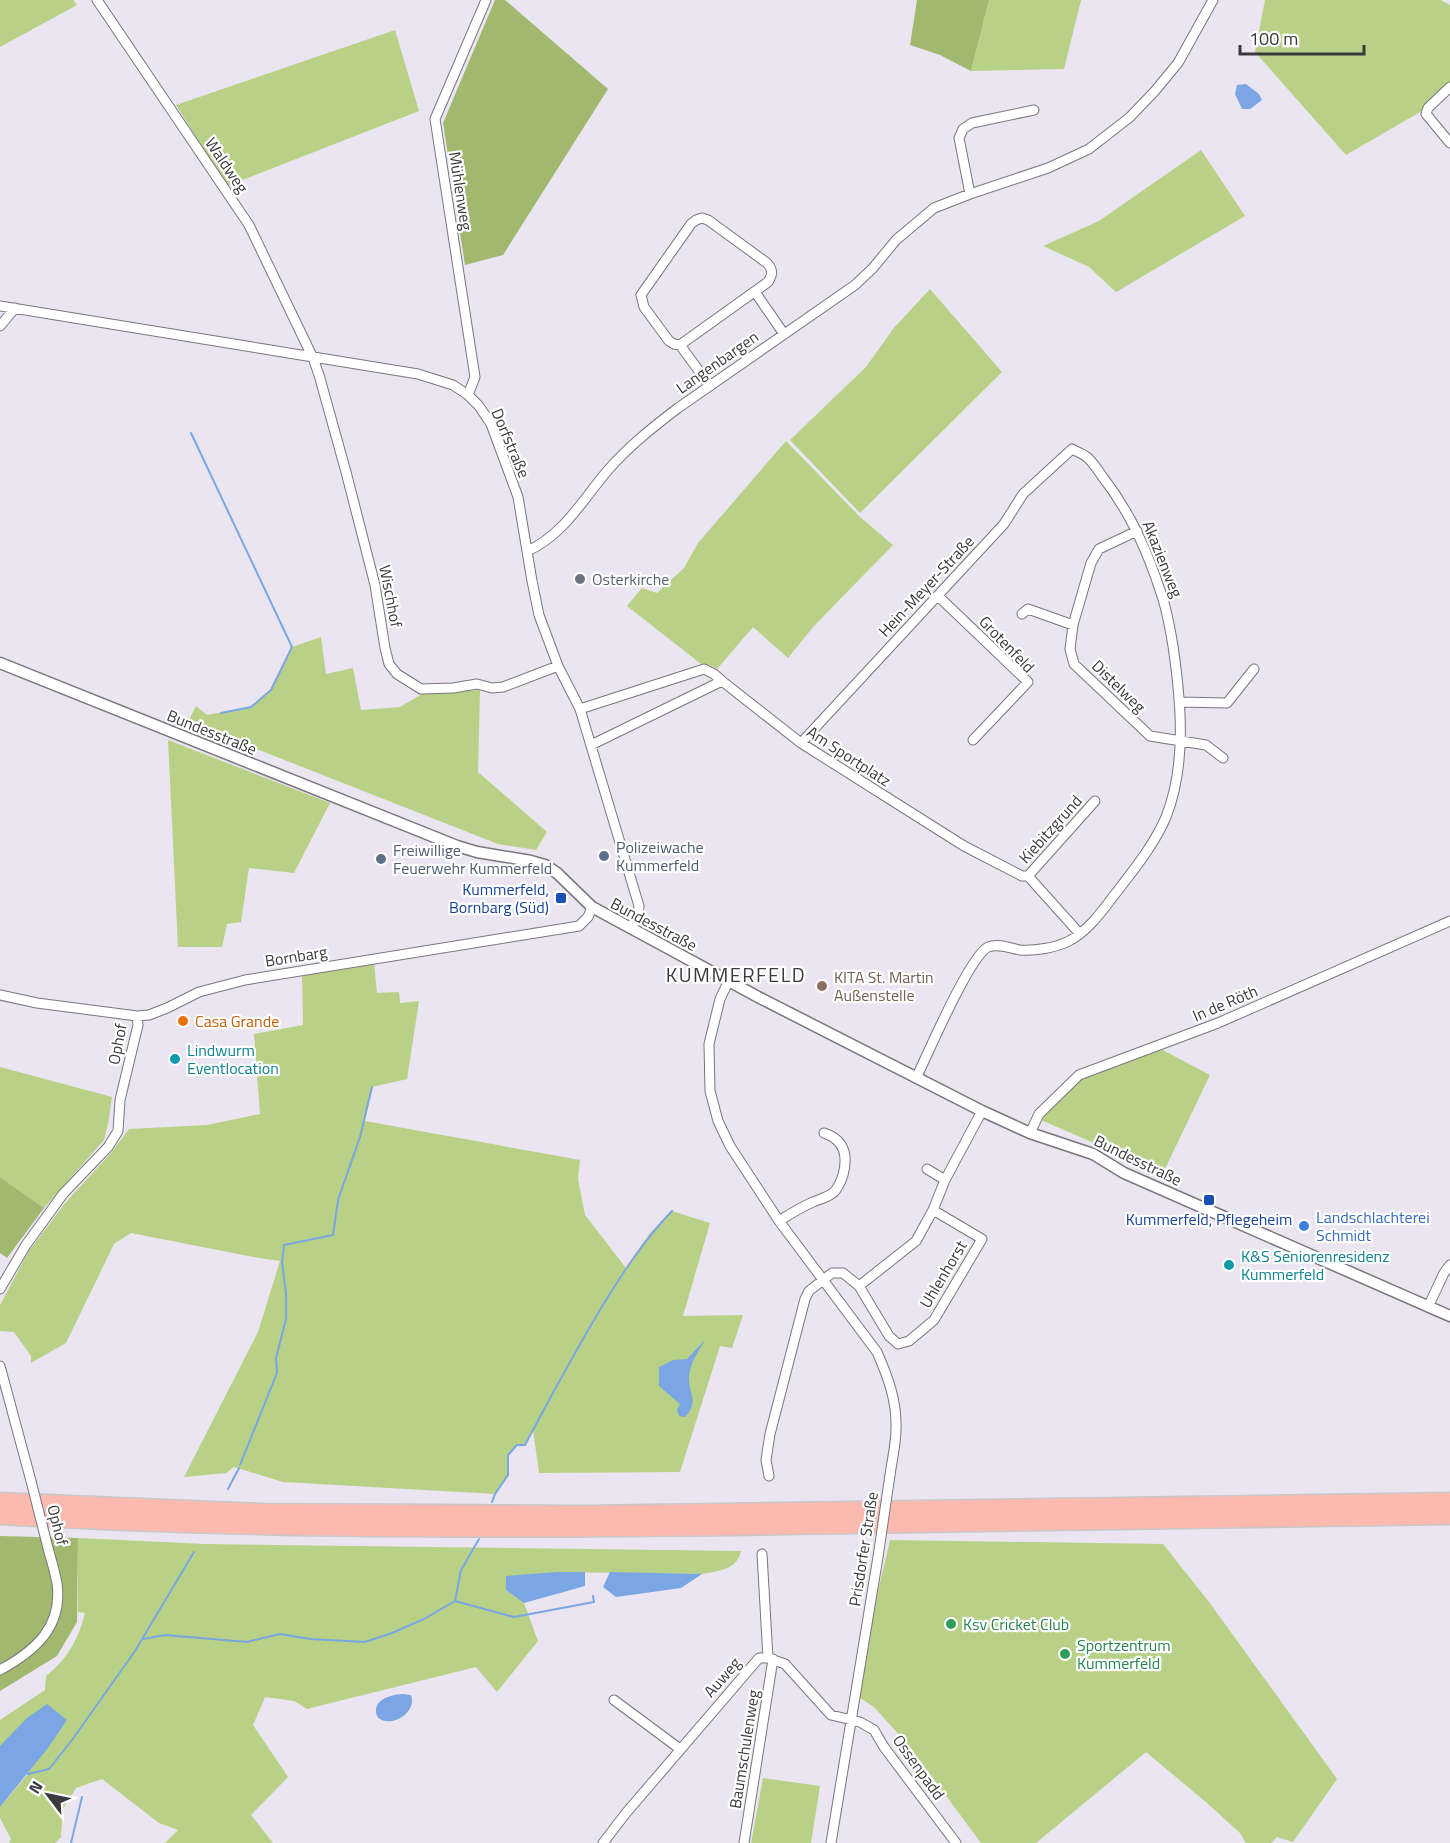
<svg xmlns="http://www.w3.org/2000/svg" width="1450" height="1843" viewBox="0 0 1450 1843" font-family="'Titillium Web',sans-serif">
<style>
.green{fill:#b8d186}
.forest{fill:#a1b96e}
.water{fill:#7aa6e4}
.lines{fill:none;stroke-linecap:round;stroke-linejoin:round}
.stream{stroke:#7aa6e4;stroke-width:2}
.minor-casing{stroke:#7a757f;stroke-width:11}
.tertiary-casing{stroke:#7a757f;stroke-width:13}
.motorway-casing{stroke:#c8c8c9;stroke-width:19}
.minor{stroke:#fff;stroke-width:9}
.tertiary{stroke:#fff;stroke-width:10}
.motorway{stroke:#fcb9b0;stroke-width:16}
.minor-bridge-casing{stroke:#7a757f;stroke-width:11;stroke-linecap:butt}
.minor-bridge{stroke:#fff;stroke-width:9}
.worship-dot{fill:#6b7280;stroke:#fff;stroke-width:2}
.service-dot{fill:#5c6f8a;stroke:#fff;stroke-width:2}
.transit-dot{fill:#1a4fb4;stroke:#fff;stroke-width:2}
.education-dot{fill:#8d6e63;stroke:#fff;stroke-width:2}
.food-dot{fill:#e8710a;stroke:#fff;stroke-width:2}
.culture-dot{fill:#0f9aa8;stroke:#fff;stroke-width:2}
.shop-dot{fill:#3f7fe0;stroke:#fff;stroke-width:2}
.leisure-dot{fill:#2e9e5b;stroke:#fff;stroke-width:2}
.labels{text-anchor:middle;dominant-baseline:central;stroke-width:4.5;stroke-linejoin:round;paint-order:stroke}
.street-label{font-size:16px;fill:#3a393d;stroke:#fff}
.worship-label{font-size:16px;fill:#5b616d;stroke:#fff;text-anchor:start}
.service-label{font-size:16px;fill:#4e5e75;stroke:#fff;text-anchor:start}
.transit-label{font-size:16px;fill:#164399;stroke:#fff;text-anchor:end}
.education-label{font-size:16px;fill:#785e54;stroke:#fff;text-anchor:start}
.food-label{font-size:16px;fill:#c56008;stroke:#fff;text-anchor:start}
.culture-label{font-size:16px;fill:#0d838f;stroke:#fff;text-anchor:start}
.shop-label{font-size:16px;fill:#366cbe;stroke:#fff;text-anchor:start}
.leisure-label{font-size:16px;fill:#27864d;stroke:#fff;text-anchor:start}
.quarter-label{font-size:20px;letter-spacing:1.5px;fill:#3a393d;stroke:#fff}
</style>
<rect width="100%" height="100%" fill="#eae5f0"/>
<path class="green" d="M0,0H73L77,5L0,47Z
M989,0H1081L1064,69L971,71Z
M1265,0H1441L1450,5V83L1420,112L1346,155L1255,52Z
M395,30L419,111L227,186L176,105Z
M1201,150L1245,216L1116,292L1089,267L1043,246L1099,221Z
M930,289L1002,372L860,513L790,440L866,367L893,329Z
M786,441L860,517L893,545L814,626L788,658L753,627L717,669L710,665L701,664L627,606L642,588L657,593L684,568L698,543Z
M321,637L326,674L353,668L361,710L400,707L422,694L480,690L478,772L547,832L536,850L498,844L188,722L196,706L207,715L251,707L271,690L292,647Z
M168,740L330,803L294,873L249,868L241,922L227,924L222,947H178Z
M374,962L377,993L399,992L400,1003L419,1001L407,1079L372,1087L365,1121L580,1160L578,1179L585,1215L626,1268L650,1233L672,1211L710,1223L683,1316L743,1315L732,1348L720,1346L680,1472L539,1473L533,1430L525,1445H517L508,1455V1475L495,1494L283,1482L234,1467L226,1473L184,1477L258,1332L280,1261L259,1258L131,1233L114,1244L66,1343L31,1363V1356L14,1332L0,1331V1305L29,1251L66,1202L111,1153L129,1129L207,1125L260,1114L254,1034L303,1025L302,975Z
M1159,1048L1210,1075L1163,1173L1041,1120L1043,1116L1081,1078Z
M0,1067L112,1097L108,1124L104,1140L44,1208L0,1177Z
M78,1538L205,1544L741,1551C737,1570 718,1571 702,1574L557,1572L506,1590L524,1603L538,1641L497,1692L476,1667L307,1709L294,1701L265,1697L253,1725L288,1777L251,1815L273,1843H165L178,1830L159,1823L102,1779L76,1788L63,1809L61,1837L55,1843H9L11,1839L0,1818V1807L28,1774L0,1746V1720L45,1690L46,1676C67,1660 79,1638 85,1613L78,1612Z
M890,1540L1163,1544L1209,1602L1337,1779L1293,1842L1277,1837L1271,1843H1246L1240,1833L1207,1803L1146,1752L1036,1843H981L910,1747L874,1707L854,1694Z
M763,1778L820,1786L811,1843H751Z"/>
<path class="forest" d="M495,0H505L608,89L503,255L465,265L443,123Z
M917,0H989L971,71L940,55L910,45Z
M0,1177L44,1208L7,1258L0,1253Z
M0,1536L78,1538L77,1622L57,1656L0,1691Z"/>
<path class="water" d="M1246,84L1259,94L1262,100L1250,109H1242L1235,94L1237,85Z
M705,1340C699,1351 690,1363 689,1376C688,1393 700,1401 685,1417L679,1416L677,1410L680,1404L659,1386V1367L673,1360L687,1359Z
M557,1572H585V1586L524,1603L506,1590V1576Z
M610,1572L702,1574L681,1588L616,1597L603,1587Z
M402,1694L411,1695C417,1712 393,1727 380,1719C377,1717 376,1715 376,1711C376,1698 392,1695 402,1694Z
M47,1704L67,1720L48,1748L0,1807V1746L27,1718Z"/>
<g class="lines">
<path class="stream" d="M191,433L292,647L271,690L251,707L221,713
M240,1465L277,1373L276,1358L286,1319V1293L282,1262L284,1245L333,1235L338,1200L360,1137L372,1087
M228,1489L239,1468
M492,1502L495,1494L508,1475V1455L517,1445H525C551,1396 577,1347 606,1300C626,1268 645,1239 672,1211
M455,1601L461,1570L479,1539
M143,1639L165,1635L247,1642L280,1634L310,1639L365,1642L392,1633L424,1619L455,1601L514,1617L594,1602L593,1596
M28,1774L49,1769L72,1740L135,1651L194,1552
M71,1843L82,1797"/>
<defs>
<path id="minor" d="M97,0L249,225L313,358L319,375L346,472L375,585L385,648L389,664L397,674L421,689L453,688L477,684L492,688L503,687L558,666
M1450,87L1428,108L1426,114L1450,143
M970,194L959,138L963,129L972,123L1034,110
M702,218L708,220L767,263C773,270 773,274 768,282L680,345L674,344L669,341L644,307L641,295L691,224L696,220Z
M755,292L784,334
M0,306L418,374L453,385L468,395L479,406L491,424L518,497L532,581L539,615L558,666L580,709L639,906L638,915L631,928
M0,326L15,308
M680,345L710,386
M468,395L475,377L435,119L486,0
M1137,531L1099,549L1091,563L1073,625L1070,649L1074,664L1150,736L1206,745L1223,758
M527,551C563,536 584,498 608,470C629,446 653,427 678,408L855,285L873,268L896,240L934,208L970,194L1048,168L1089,149L1130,117L1154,92L1178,63L1213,0
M938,596L1028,682L973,740
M1022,614L1028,609L1073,625
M1179,702L1227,703L1254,669
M580,709L704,669L714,674L722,681
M801,743L1004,524L1023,494L1072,449C1077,452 1084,454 1088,458C1093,463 1098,470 1102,476C1130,512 1147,550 1161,593C1167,610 1170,628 1173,646C1181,701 1187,764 1166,817C1155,843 1136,867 1119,889C1104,908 1090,930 1069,941C1055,948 1035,951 1020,950C1010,948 998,943 988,947C969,957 928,1054 916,1078
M591,745L722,681L801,743L964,846L1022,876H1028L1080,934
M1028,876L1095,801
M729,980L720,999L709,1044L710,1091L718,1121L730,1146L779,1221L877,1352C888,1377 897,1401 896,1429C896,1444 892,1460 890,1475
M0,995L37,1003L137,1016L149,1015L167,1008L199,992L245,980L579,926L588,917L592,907
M1030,1133L1039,1114L1079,1075L1218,1023L1450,921
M927,1169L945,1180
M779,1221C790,1214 801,1207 813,1202C820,1199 829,1197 834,1192C839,1187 841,1181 843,1175C848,1156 845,1140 824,1133
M859,1286L889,1336L898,1344L909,1341L934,1320L982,1239L933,1210
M0,1289L26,1245L63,1194L108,1147L118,1131L120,1100L138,1025L137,1016
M1428,1307L1444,1273L1450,1265
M0,1366L31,1481
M769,1476L766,1460L770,1434L805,1299L809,1291L832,1273H843L859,1286L916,1241L933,1210L945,1180L982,1111
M762,1554L768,1658
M0,1670C35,1651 63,1627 57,1583C55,1573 52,1562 49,1552
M614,1700L680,1749
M603,1843L626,1813L759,1658H768L785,1664L831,1715L860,1722L874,1730L884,1747L956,1843
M744,1843L773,1659
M831,1843L878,1557"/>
<path id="tertiary" d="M0,663L457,846L477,852L531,861L545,865L557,873L592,907L762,999L982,1111L1030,1133L1093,1154L1124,1173L1450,1316"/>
<path id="motorway" d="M0,1501L263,1512L585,1514L1450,1501
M0,1516C284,1532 568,1530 852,1525C1052,1522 1251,1519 1450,1516"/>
</defs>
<use href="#minor" class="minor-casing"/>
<use href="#tertiary" class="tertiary-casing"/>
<use href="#motorway" class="motorway-casing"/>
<use href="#minor" class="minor"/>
<use href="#tertiary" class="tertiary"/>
<use href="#motorway" class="motorway"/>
<defs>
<path id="minor-bridge" d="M31,1481L49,1552
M878,1557L890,1475"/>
</defs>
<use href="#minor-bridge" class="minor-bridge-casing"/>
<use href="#minor-bridge" class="minor-bridge"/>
</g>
<circle class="worship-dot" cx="580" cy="579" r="6"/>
<g class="service-dot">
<circle cx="604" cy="856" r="6"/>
<circle cx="381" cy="859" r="6"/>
</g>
<g class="transit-dot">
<rect x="555" y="892" width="12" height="12" rx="3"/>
<rect x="1203" y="1194" width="12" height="12" rx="3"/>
</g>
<circle class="education-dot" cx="822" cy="986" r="6"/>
<circle class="food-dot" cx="183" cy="1021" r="6"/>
<g class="culture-dot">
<circle cx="175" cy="1059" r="6"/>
<circle cx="1229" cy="1265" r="6"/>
</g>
<circle class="shop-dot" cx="1304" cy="1226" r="6"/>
<g class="leisure-dot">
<circle cx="951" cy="1624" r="6"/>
<circle cx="1065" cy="1654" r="6"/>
</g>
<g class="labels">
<g class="street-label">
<text transform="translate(227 165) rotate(56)">Waldweg</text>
<text transform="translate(461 191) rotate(81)">Mühlenweg</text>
<text transform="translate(717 362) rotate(-35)">Langenbargen</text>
<text transform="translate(511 443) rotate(67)">Dorfstraße</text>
<text transform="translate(1163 559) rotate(68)">Akazienweg</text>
<text transform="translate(926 586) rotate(-47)">Hein-Meyer-Straße</text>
<text transform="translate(391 596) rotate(79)">Wischhof</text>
<text transform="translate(1007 644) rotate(46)">Grotenfeld</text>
<text transform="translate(1119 686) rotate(44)">Distelweg</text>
<text transform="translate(212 732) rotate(22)">Bundesstraße</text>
<text transform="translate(849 756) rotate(33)">Am Sportplatz</text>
<text transform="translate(1050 829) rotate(-48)">Kiebitzgrund</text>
<text transform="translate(654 924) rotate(28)">Bundesstraße</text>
<text transform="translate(296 956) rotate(-9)">Bornbarg</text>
<text transform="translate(1225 1003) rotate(-23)">In de Röth</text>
<text transform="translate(117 1044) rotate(-79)">Ophof</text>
<text transform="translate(1138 1160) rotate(26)">Bundesstraße</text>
<text transform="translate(943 1274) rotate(-59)">Uhlenhorst</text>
<text transform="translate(58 1525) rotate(76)">Ophof</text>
<text transform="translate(863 1549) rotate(-81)">Prisdorfer Straße</text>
<text transform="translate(722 1677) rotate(-49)">Auweg</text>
<text transform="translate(744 1749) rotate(-81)">Baumschulenweg</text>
<text transform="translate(919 1767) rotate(54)">Ossenpadd</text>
</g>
<g class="worship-label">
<text x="592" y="579">Osterkirche</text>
</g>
<g class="service-label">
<text x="616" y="847">Polizeiwache<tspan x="616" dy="18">Kummerfeld</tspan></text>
<text x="393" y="850">Freiwillige<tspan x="393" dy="18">Feuerwehr Kummerfeld</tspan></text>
</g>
<g class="transit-label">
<text x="549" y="889">Kummerfeld,<tspan x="549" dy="18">Bornbarg (Süd)</tspan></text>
<text x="1209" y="1219" text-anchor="middle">Kummerfeld, Pflegeheim</text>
</g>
<g class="education-label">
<text x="834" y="977">KITA St. Martin<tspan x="834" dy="18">Außenstelle</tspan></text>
</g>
<g class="food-label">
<text x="195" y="1021">Casa Grande</text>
</g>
<g class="culture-label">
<text x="187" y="1050">Lindwurm<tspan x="187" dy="18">Eventlocation</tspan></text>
<text x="1241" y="1256">K&amp;S Seniorenresidenz<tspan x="1241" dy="18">Kummerfeld</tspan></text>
</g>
<g class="shop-label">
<text x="1316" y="1217">Landschlachterei<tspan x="1316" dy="18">Schmidt</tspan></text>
</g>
<g class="leisure-label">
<text x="963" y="1624">Ksv Cricket Club</text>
<text x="1077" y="1645">Sportzentrum<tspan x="1077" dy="18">Kummerfeld</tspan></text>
</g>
<g class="quarter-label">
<text x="736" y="974">KUMMERFELD</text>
</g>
</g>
<g transform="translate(48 1795) rotate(302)" stroke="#ffffff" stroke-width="4.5" paint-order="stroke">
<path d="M0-4.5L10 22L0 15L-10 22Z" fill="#3a393d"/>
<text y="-9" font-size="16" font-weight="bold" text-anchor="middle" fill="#3a393d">N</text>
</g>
<path d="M1240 45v9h124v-9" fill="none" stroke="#3a393d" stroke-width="3"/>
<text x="1249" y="45" font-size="18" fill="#3a393d" stroke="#ffffff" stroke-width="4.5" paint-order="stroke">100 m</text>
</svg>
